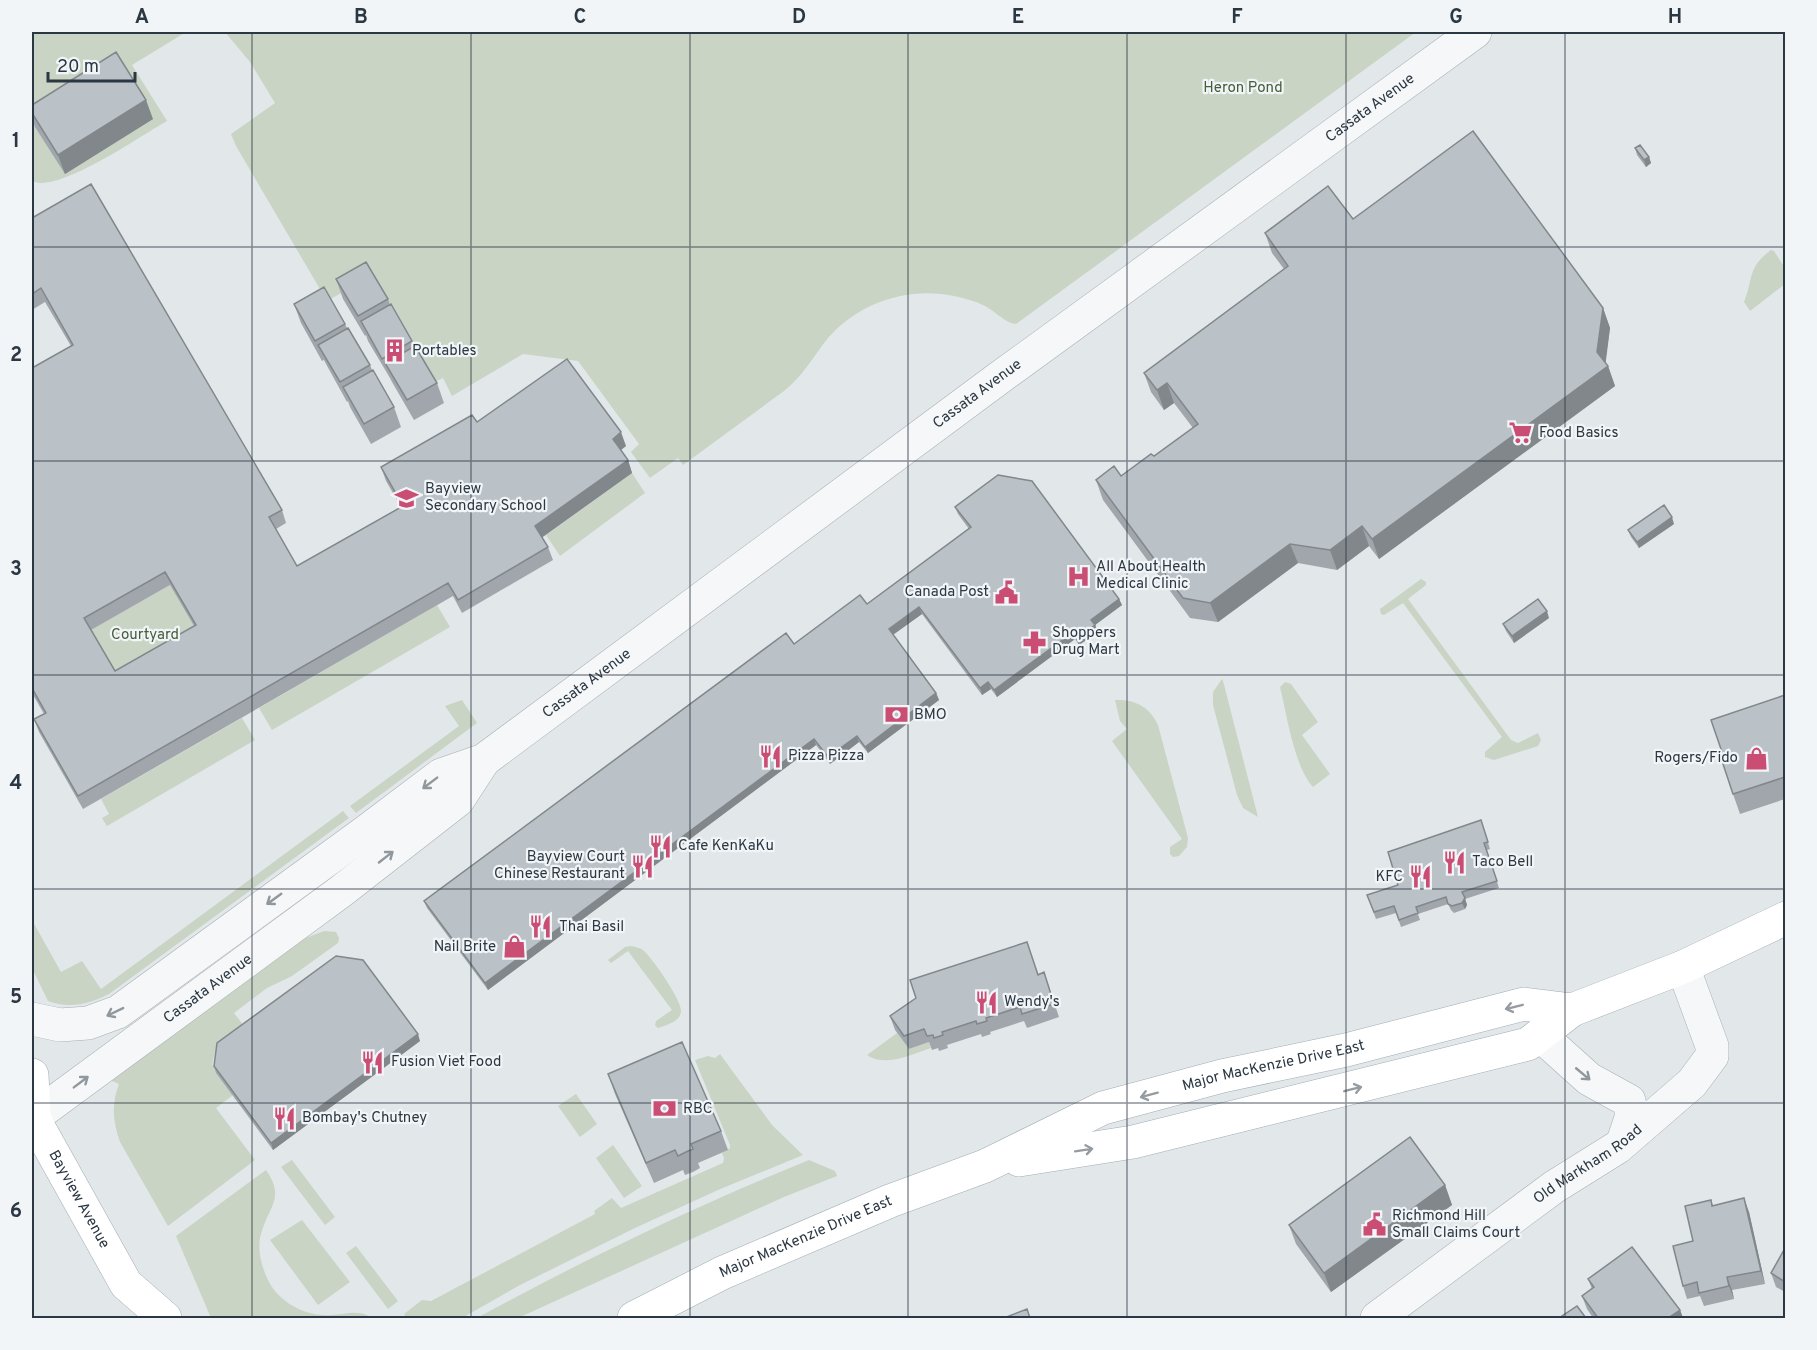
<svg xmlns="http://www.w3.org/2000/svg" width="1817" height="1350" viewBox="0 0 1817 1350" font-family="Overpass,sans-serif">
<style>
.green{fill:#cad4c4}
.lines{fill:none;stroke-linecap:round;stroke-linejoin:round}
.minor-casing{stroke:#a7afb4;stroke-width:34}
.major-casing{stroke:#a2adb5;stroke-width:34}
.minor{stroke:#f5f7f8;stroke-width:33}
.major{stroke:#fff;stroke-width:33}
.wall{fill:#a0a6ab;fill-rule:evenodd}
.shaded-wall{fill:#82878b}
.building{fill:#bac1c7;stroke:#82878b;stroke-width:1.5;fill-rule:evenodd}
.oneway{stroke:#90979d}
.oneway2{stroke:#959ba0}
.grid{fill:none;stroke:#2b3742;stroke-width:1.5;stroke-opacity:0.55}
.labels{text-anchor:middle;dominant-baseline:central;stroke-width:4.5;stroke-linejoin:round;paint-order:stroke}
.park-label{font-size:15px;fill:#455d39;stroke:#f2f5f7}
.street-label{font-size:15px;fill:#2b3742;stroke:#f2f5f7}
.poi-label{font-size:15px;fill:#2b3742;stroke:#f2f5f7;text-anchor:start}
.neatline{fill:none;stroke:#2b3742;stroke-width:2}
.grid-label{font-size:20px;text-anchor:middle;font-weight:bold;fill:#2b3742}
</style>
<rect width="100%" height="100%" fill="#e2e7ea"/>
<path class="green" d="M32,32H186L132,65L167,121C140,136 58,194 32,181Z
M225,32H1416L1016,324C1005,323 995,311 985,306C975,301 964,298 954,296C908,286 858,303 828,338C813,357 803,376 784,391L683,465L678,458L650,478L631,452L639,444L578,361L523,354L452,396L443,378L434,382L373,275L327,301L236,146L231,134L275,103L250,62Z
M1771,250L1774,251L1785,268V284L1750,311L1744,302C1754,277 1747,268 1771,250Z
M632,473L645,493L560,556L546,535Z
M1421,579L1426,582V585L1408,599L1511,740L1518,743L1538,733L1541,740L1538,746L1494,760L1485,757V752L1502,737L1403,603L1384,615L1381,614L1380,609Z
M170,585L201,638L120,685L89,631Z
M437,605L450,627L272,730L259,708Z
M1222,679L1223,681L1258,817L1243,808L1237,795L1213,705V692Z
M1285,682L1291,684L1318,722L1302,735L1330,774L1313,787C1294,766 1287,715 1280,687Z
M462,700L477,723L356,813L350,806L459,726L445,706Z
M1115,700C1135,699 1150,707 1158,725L1188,838L1187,847L1179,856L1173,857L1170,854V847L1182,839L1112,741L1127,729L1120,721Z
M242,718L255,740L107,826L102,818L109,814L101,799Z
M343,811L349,818L109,994C90,1004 69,1009 48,1001L32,968V920L61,972L82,961L101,989Z
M324,931L336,932L339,938L338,943L292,976L267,988L234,1013L244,1026L216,1047L212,1065L217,1067L216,1073L233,1095L216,1108L255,1160L168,1226L120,1142C113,1122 111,1105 119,1084L112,1081L117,1070L303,939Z
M631,946C636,947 641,948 644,951C653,959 683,1002 681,1012C679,1022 667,1025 658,1028L655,1025L656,1021L672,1010L628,951L611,963L608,960L625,947Z
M897,1033L909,1049L929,1042L931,1048C912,1054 886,1068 867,1055Z
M720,1054L772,1125L803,1155L718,1190L635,1228L520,1285L462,1318H407L404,1314L422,1300L431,1301L595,1214L594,1211L612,1198L621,1208L723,1163L724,1158L722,1153L730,1148V1145L695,1060L708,1056L715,1058Z
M576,1094L597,1124L580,1137L558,1106Z
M613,1145L642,1186L624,1198L596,1158Z
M292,1160L335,1217L325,1225L281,1167Z
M809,1160L835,1171L837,1176L784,1197L518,1318H477C585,1259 696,1206 809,1160Z
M266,1170C286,1198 268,1207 261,1234C256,1250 263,1273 272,1287C285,1306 310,1317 332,1315C346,1314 359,1309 372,1318H211L176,1236Z
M302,1220L350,1282L318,1305L270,1240Z
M356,1246L398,1301L388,1309L346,1253Z"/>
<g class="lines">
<defs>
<g id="minor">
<path id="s1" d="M32,1019L60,1025L88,1023L118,1012L364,833L441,775L484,760L999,378L1475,32"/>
<path d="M1540,1035L1589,1079L1629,1101L1632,1115L1623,1142"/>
<path id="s2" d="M34,1117L340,892L458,800L484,760"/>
<path id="s3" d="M1377,1318L1554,1187L1618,1147L1692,1083L1712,1056V1046L1683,967"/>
</g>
<g id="major">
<path id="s4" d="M32,1075L34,1117L39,1128L126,1284L165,1318"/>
<path d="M1019,1160L1133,1142L1528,1044L1572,1010L1683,967L1786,918"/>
<path id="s5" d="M634,1318L722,1273L890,1201L985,1166L1103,1108L1222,1076L1346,1050L1524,1004L1572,1010"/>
</g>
</defs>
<use href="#minor" class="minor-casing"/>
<use href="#major" class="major-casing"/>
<use href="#minor" class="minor"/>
<use href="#major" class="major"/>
</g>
<path class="wall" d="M32,105L153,119L65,174L35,127L32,117Z
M1635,148L1649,157L1651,163L1646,167L1637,155Z
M32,218L282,510L286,523L276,529L297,566L401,507L386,481L381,467L477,422L626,446L621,450L628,460L632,473L542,537L548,547L553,560L462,613L453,596L83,809L39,732L34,719L44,714L32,693V368L71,346L45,302L32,310ZM170,585L194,626L115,671L91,630Z
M1353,219L1603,308L1610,328L1605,363L1608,366L1615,386L1379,559L1369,546L1337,570L1298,563L1218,622L1190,618L1103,500L1096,480L1121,476L1154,456L1193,428L1174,403L1164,410L1151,392L1144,373L1284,269L1272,253L1265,233Z
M336,279L388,299L390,305L437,383L444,403L414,420L392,382L390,378L368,341L366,335L365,336L343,299Z
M294,304L345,324L347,328L370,365L372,370L394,407L401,427L371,444L350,407L348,401L347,402L326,364L324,360L322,361L301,323Z
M955,507L1119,599L1122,605L1095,625L1098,632L1079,645L1075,639L997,697L991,689L982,695L922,614L893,635L936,693L939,700L868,753L859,742L830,764L816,745L488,990L427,908L424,901L794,644L867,604L969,529L958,514Z
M1674,524L1639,548L1631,537L1628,530Z
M1549,618L1514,643L1506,631L1503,624Z
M1785,695V799L1740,814L1733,794L1722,752Z
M1481,820L1490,849L1487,850L1499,888L1465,899L1467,905L1465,909L1454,913L1451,910L1448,904L1418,914L1420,920L1401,927L1396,913L1376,919L1367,895L1398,885Z
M1032,956L1038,974L1044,972L1059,1017L1027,1028L1024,1021L990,1032L991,1034L982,1037L981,1034L947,1045L948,1048L939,1051L938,1048L932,1050L929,1042L909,1049L895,1030L890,1016Z
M420,1041L273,1150L216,1073L214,1066Z
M608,1074L721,1131L728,1150L698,1163L700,1168L693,1172L685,1175L683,1170L654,1183L615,1094Z
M1445,1185L1452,1205L1331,1292L1296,1244L1289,1225Z
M1711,1200L1713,1205L1749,1212L1765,1284L1732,1290L1734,1299L1704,1306L1700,1296L1687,1299L1683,1286L1693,1241Z
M1785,1248V1294V1292L1776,1287L1771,1273Z
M1588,1279L1680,1310L1683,1318H1593L1587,1309L1582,1296L1592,1289Z"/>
<path class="shaded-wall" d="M146,100L153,119L65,174L58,155Z
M1649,157L1651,163L1646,167L1644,160Z
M1603,308L1610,328L1605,368L1608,366L1615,386L1379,559L1372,539L1597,352Z
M1167,383L1174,403L1164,410L1157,390Z
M621,432L626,446L618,452L613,439Z
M628,460L632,473L540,539L535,526Z
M1672,517L1674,524L1639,548L1637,542Z
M1362,526L1369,546L1337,570L1330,550Z
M1290,544L1298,563L1218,622L1210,603Z
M1119,599L1122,605L1095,625L1098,632L1079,645L1077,639L1091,620Z
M919,607L922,614L891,636L889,629Z
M1547,611L1549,618L1514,643L1512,636Z
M1072,633L1075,639L997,697L994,690Z
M988,682L991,689L982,695L980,688Z
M936,693L939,700L868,753L865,747Z
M857,736L859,742L830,764L828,757Z
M814,739L816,745L488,990L485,983Z
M1465,898L1467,905L1465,909L1462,903Z
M418,1034L420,1041L273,1150L271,1143Z
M1445,1185L1452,1205L1331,1292L1324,1273Z
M1744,1198L1749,1212L1765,1284L1761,1271Z
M1727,1277L1732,1290L1734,1299L1729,1286Z
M1680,1310L1683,1318H1668Z"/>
<path class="building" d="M116,52L146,100L58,155L32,113V105Z
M1473,131L1603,308L1597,352L1608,366L1372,539L1362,526L1330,550L1290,544L1210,603L1183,598L1096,480L1114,466L1121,476L1151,454L1154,456L1198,424L1167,383L1157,390L1144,373L1288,266L1265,233L1328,186L1353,219Z
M1640,145L1649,157L1644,160L1635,148Z
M91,184L282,510L269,517L297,566L403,506L381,467L472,415L477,422L567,359L621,432L613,439L628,460L535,526L548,547L458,600L448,583L78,796L34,719L46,713L32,688V368L73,345L41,288L32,294V218ZM165,572L196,625L115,671L84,618Z
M366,262L388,299L358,316L336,279Z
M324,287L345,324L315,341L294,304Z
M391,304L412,341L382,359L361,321Z
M348,328L370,365L340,382L318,345Z
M415,346L437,383L407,400L385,363Z
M373,370L394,407L364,424L343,387Z
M998,475L1032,481L1119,599L1091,620L1095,625L1077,639L1072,633L994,690L988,682L980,688L919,607L889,629L936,693L865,747L857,736L828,757L814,739L485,983L424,901L786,633L794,644L860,595L867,604L971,527L955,507Z
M1664,505L1672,517L1637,542L1628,530Z
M1538,599L1547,611L1512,636L1503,624Z
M1785,695V777L1733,794L1719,752H1722L1711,720Z
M1481,820L1488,842L1484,843L1497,881L1462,892L1465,898L1462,903L1452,906L1448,904L1446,897L1416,907L1418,913L1399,920L1394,906L1374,912L1367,895L1398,885L1388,852Z
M1027,942L1038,975L1044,972L1054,1004L1022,1014L1020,1007L986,1018L987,1021L977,1024L976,1021L942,1032L943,1035L934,1038L933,1035L927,1036L924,1029L904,1036L890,1016L916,998L910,980Z
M336,956L363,960L418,1034L271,1143L214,1066L217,1043Z
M682,1042L721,1131L691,1144L693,1149L686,1152L678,1156L675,1150L646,1163L608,1074Z
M1410,1137L1445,1185L1324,1273L1289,1225Z
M1744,1198L1761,1271L1727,1277L1729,1286L1699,1293L1697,1282L1683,1286L1673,1246L1693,1241L1685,1206L1711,1200L1712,1206Z
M1632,1247L1680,1310L1668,1318H1598L1582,1296L1594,1287L1588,1279Z
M1785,1248V1282L1771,1273Z
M1577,1306L1586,1318H1559Z
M1027,1309L1030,1318H1004Z"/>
<defs><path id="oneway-shaft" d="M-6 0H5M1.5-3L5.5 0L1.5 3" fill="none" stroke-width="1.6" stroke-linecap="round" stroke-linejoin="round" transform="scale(1.5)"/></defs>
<g class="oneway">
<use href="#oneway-shaft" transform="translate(430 783) rotate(143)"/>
<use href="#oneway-shaft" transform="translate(386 857) rotate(-38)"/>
<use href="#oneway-shaft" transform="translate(274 899) rotate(144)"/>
<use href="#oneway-shaft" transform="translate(115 1012) rotate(154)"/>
<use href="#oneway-shaft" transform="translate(1583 1074) rotate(40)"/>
<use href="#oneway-shaft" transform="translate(81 1082) rotate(-37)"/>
</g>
<g class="oneway2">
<use href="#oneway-shaft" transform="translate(1514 1007) rotate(166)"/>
<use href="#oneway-shaft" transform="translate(1353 1089) rotate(-14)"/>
<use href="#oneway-shaft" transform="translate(1149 1095) rotate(165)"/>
<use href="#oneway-shaft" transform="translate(1084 1150) rotate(-9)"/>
</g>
<path class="grid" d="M252,32V1318M471,32V1318M690,32V1318M908,32V1318M1127,32V1318M1346,32V1318M1565,32V1318M32,247H1786M32,461H1786M32,675H1786M32,889H1786M32,1103H1786"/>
<defs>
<symbol id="building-bare" viewBox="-9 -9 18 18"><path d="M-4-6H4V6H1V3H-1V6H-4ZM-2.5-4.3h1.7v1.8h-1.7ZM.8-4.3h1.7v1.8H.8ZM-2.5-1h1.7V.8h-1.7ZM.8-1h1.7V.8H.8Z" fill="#ca4d73" stroke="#f2f5f7" stroke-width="2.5" paint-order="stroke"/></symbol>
<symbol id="supermarket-bare" viewBox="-9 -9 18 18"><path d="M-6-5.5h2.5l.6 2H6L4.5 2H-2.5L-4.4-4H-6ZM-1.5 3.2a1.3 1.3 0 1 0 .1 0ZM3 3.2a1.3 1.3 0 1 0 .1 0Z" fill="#ca4d73" stroke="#f2f5f7" stroke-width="2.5" paint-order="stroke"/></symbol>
<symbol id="school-bare" viewBox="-9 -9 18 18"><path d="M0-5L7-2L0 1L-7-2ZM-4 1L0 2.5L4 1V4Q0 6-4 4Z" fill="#ca4d73" stroke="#f2f5f7" stroke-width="2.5" paint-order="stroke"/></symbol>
<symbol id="hospital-bare" viewBox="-9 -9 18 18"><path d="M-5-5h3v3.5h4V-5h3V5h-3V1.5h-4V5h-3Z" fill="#ca4d73" stroke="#f2f5f7" stroke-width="2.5" paint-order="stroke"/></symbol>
<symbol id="civic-bare" viewBox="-9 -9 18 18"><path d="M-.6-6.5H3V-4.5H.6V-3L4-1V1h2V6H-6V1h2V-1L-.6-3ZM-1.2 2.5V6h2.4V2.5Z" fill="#ca4d73" stroke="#f2f5f7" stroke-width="2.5" paint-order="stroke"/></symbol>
<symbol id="pharmacy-bare" viewBox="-9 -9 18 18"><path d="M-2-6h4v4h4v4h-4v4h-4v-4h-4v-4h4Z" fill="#ca4d73" stroke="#f2f5f7" stroke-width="2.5" paint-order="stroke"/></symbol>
<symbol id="bank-bare" viewBox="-9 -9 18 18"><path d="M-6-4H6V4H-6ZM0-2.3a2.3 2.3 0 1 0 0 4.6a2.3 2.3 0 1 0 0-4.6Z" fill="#ca4d73" stroke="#f2f5f7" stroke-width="2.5" paint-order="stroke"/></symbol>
<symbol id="restaurant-bare" viewBox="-9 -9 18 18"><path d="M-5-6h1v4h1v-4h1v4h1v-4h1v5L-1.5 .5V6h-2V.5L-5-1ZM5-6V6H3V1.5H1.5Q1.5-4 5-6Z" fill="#ca4d73" stroke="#f2f5f7" stroke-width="2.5" paint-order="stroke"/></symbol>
<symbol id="shop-bare" viewBox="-9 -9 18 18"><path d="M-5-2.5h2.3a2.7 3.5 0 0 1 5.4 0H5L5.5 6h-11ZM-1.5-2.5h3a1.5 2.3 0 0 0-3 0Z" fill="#ca4d73" stroke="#f2f5f7" stroke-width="2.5" paint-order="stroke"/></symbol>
</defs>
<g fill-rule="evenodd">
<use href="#building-bare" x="378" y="334" width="33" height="33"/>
<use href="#supermarket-bare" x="1504" y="416" width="33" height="33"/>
<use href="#school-bare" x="390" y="482" width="33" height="33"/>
<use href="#hospital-bare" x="1062" y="560" width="33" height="33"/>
<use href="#civic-bare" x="990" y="576" width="33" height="33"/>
<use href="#pharmacy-bare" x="1018" y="626" width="33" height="33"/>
<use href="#bank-bare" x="880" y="698" width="33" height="33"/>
<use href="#restaurant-bare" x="754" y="740" width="33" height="33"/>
<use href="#shop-bare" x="1740" y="742" width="33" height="33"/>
<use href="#restaurant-bare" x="644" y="830" width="33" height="33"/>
<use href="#restaurant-bare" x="1438" y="846" width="33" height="33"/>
<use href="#restaurant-bare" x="626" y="850" width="33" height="33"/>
<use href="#restaurant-bare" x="1404" y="860" width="33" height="33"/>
<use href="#restaurant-bare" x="524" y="910" width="33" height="33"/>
<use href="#shop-bare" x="498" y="930" width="33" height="33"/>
<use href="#restaurant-bare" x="970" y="986" width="33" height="33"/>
<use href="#restaurant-bare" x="356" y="1046" width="33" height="33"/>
<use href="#bank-bare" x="648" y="1092" width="33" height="33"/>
<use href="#restaurant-bare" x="268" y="1102" width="33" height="33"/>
<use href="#civic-bare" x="1358" y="1208" width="33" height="33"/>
</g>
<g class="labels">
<g class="park-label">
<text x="1243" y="88">Heron Pond</text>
<text x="145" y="635">Courtyard</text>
</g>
<g class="street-label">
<text stroke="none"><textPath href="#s1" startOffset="1635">Cassata Avenue</textPath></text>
<text stroke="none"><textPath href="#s1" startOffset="1149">Cassata Avenue</textPath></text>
<text stroke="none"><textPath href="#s1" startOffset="663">Cassata Avenue</textPath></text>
<text stroke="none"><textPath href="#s2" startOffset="216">Cassata Avenue</textPath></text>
<text stroke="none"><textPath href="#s5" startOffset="690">Major MacKenzie Drive East</textPath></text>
<text stroke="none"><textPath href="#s3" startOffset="261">Old Markham Road</textPath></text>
<text stroke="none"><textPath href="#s4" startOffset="136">Bayview Avenue</textPath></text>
<text stroke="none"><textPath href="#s5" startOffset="190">Major MacKenzie Drive East</textPath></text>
</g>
<g class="poi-label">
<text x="412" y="351">Portables</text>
<text x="1539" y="433">Food Basics</text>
<text x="425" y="489">Bayview<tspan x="425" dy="17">Secondary School</tspan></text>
<text x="1096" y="567">All About Health<tspan x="1096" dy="17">Medical Clinic</tspan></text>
<text x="989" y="592" text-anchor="end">Canada Post</text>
<text x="1052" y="633">Shoppers<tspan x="1052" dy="17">Drug Mart</tspan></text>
<text x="914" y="715">BMO</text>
<text x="788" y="756">Pizza Pizza</text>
<text x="1738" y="758" text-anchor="end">Rogers/Fido</text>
<text x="678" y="846">Cafe KenKaKu</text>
<text x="625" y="857" text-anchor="end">Bayview Court<tspan x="625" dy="17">Chinese Restaurant</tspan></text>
<text x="1472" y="862">Taco Bell</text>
<text x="1403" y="877" text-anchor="end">KFC</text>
<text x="559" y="927">Thai Basil</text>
<text x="496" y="947" text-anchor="end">Nail Brite</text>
<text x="1004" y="1002">Wendy's</text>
<text x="391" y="1062">Fusion Viet Food</text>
<text x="683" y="1109">RBC</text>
<text x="302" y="1118">Bombay's Chutney</text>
<text x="1392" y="1216">Richmond Hill<tspan x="1392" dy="17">Small Claims Court</tspan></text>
</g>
</g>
<rect width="1817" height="1350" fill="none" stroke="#f2f5f7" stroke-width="66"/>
<path d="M48 72v9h87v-9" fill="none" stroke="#2b3742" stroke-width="3"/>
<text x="57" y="72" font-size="18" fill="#2b3742" stroke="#f2f5f7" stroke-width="4.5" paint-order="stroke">20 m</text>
<rect x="33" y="33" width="1751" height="1284" class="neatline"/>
<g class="grid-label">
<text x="142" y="23">A</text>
<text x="361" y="23">B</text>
<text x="580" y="23">C</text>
<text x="799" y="23">D</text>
<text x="1018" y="23">E</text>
<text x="1237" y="23">F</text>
<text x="1456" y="23">G</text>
<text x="1675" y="23">H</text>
<text x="16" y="147">1</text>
<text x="16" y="361">2</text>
<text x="16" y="575">3</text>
<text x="16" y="789">4</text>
<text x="16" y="1003">5</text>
<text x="16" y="1217">6</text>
</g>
</svg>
